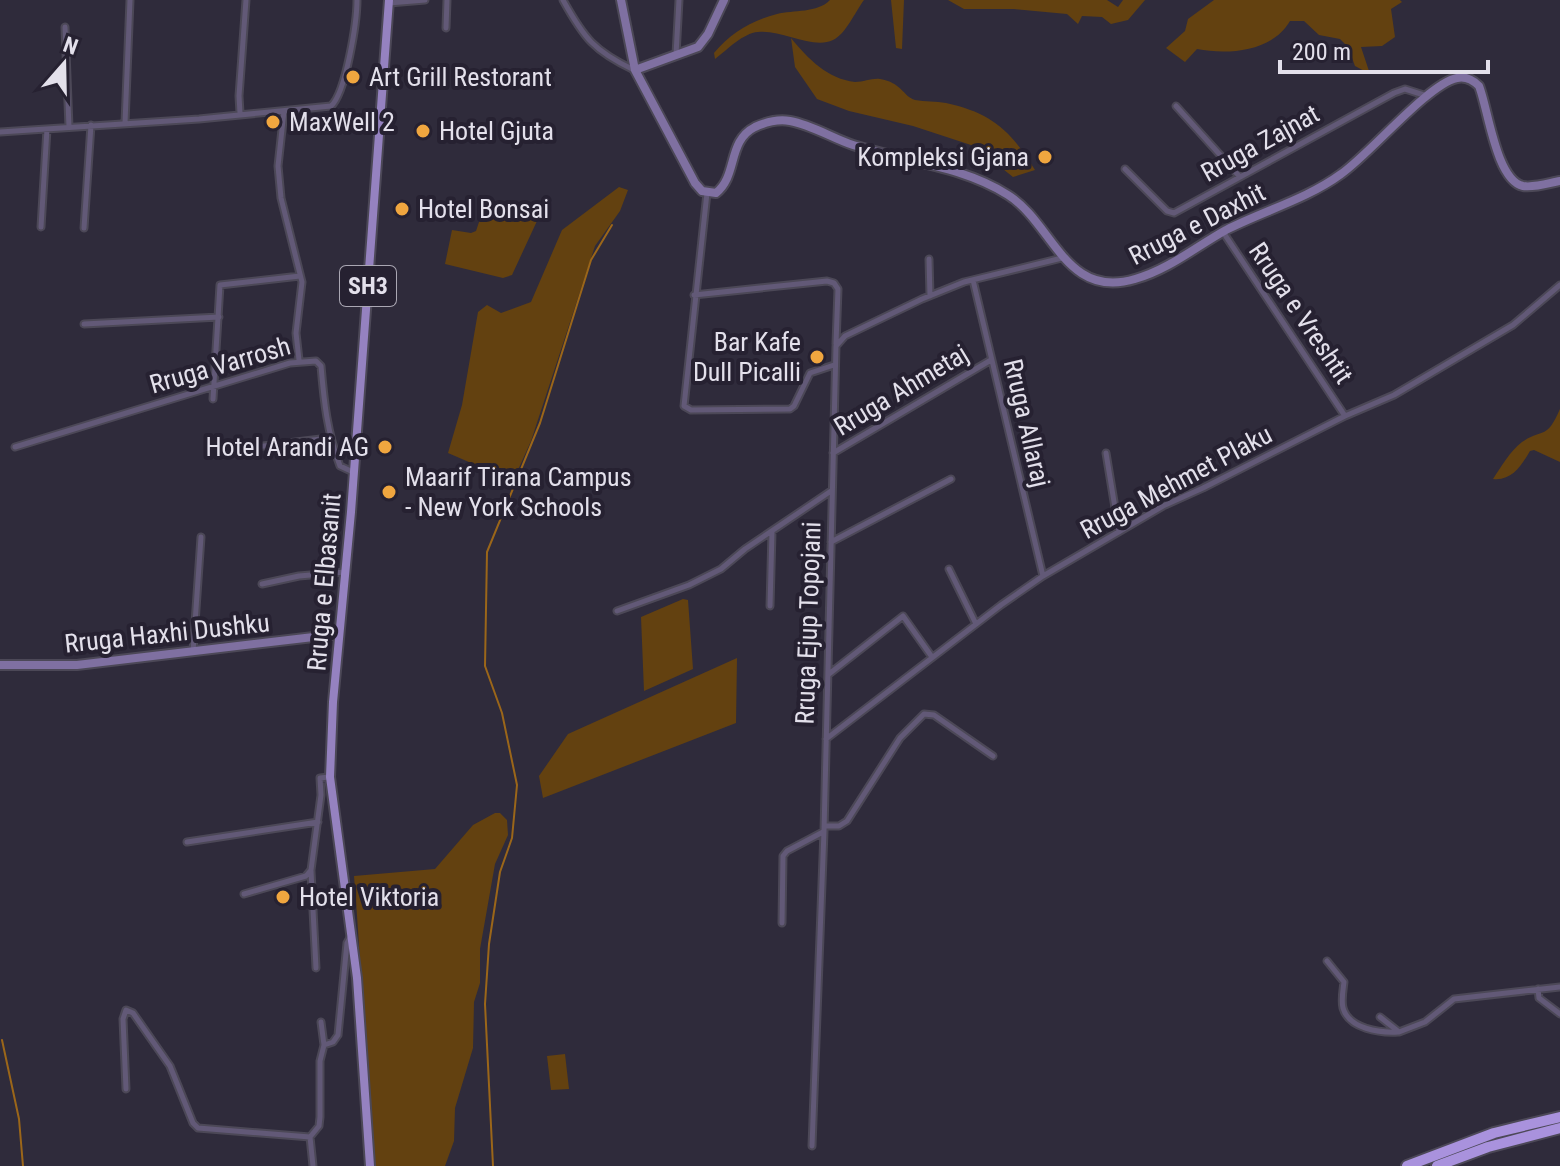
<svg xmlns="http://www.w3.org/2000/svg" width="1560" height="1166" viewBox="0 0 1560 1166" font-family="'Roboto Condensed',sans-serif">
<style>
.green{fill:#634110}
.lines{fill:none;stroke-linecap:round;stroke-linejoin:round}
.stream{stroke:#9b6619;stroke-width:2}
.street-casing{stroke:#4c4857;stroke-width:9}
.secondary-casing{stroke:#4c4857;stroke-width:12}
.primary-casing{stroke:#4c4857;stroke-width:12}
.highway-casing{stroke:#4c4857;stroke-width:14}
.street{stroke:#625977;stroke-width:5}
.secondary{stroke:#7f70a1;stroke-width:8}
.primary{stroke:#9582c0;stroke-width:8}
.highway{stroke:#a992dd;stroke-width:10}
.poi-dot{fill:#f0a63f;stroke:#262131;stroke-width:3}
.labels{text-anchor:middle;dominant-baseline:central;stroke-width:8;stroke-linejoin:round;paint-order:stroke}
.shield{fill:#262131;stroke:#aaa7b3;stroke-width:2}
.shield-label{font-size:24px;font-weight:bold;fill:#e3e0eb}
.poi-label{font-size:26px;fill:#e3e0eb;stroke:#262131;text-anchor:start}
.street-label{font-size:26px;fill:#e3e0eb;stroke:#262131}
</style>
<rect width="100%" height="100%" fill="#2f2b3b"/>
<path class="green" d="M830,0H864C855,12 846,34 833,40C813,50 781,29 758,32C743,33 727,50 715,59L714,53C731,33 750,21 777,14C793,10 818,13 830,0Z
M891,0H904L902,49L896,48Z
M948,0H1107L1118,7L1123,0H1145L1128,20L1111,24L1102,17L1082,16L1078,24L1067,14L1014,9H964Z
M1214,0H1400L1402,2L1391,9L1395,37L1382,46L1361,47L1370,74L1355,66L1348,47L1340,39L1319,35L1304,21H1290C1272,52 1228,55 1197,49L1185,62L1166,48L1185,31L1188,19Z
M791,38C808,59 828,79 855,82C864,82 872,78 880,79C901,82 904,97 915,100C925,102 936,101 946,103C992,113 1011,131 1035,170L1013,177L974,146L913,126L849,111L817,99L795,67Z
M619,187L628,190L620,211L595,246L531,441L513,481L448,453L462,405L478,312L487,305L501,313L531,302L562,230Z
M482,213L537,221L512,275L503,278L445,264L452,230L471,233L476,231Z
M1560,409V462L1534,450L1530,451C1521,466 1512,481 1493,479C1501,467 1510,451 1522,442C1544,427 1546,441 1560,409Z
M683,599L688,600L693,669L644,691L641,617Z
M737,658L736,723L543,798L539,776L568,734Z
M495,813H500L507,820L508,835L495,864L480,949V983L474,1002L473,1048L455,1108L454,1141L445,1166H373C365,1069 362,973 354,876L435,869L473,825Z
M565,1054L569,1089L551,1090L547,1056Z"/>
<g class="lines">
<path class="stream" d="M2,1040L19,1119L23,1166
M493,1166L485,1004L489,944L500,872L512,838L517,785L502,713L485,666L487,552L540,423L591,260L612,225"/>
<defs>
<path id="street" d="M563,0C584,38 594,51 634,70
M389,3L425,0
M65,27L69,127
M446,28L447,0
M676,55L679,0
M1176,106L1240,177
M284,111L278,166L281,198L302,282L296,333L299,360
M240,113L239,96L246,0
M125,123L130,0
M0,132L199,119L331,106C346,93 357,21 357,0
M1125,169L1167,211L1174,213L1394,93L1405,89L1427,96
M707,193L684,406L691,410L790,409L794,406L810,373L834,365
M41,227L47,129
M84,228L91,125
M1223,232L1345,416
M929,259L930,296
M973,280L1043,576
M694,295L827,281L834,283L838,289L836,344
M84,324L219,317
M213,399L220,285L300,276
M15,447L290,363L316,361L321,366C324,401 327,432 340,466L353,472
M247,448L329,438
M833,453L991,360
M1106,453L1119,532
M831,542L951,479
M949,569L976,624
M262,584L299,576L345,572
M770,606L772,532
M617,611L689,585L721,569L745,549L831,491
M193,652L201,537
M829,674L903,616L932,657
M826,739L1001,605L1043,576L1163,506L1203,488L1345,416L1394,395L1513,325L1560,285
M824,826H839L847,821L900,738L924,714L934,715L993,756
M187,842L318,822
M311,871L316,968
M244,894L306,876L311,870L321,795L320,778L329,777
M782,923L783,856L787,851L823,832
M1327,961L1344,982C1343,990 1341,1000 1343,1008C1349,1029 1380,1033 1398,1032
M1538,989L1539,998L1560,1014
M1380,1017L1399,1032L1425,1022L1454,999L1560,987
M324,1045L333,1042L338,1035L347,943L351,936
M126,1089L123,1019L126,1010L133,1013L170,1066L193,1123L198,1128L310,1137
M812,1146L824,831L836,346L845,336L922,299L964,282L1062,258
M313,1166L310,1137L319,1126L320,1117V1061L324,1045L321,1022"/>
<path id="secondary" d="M621,0L635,70L695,183L702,191L716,193C738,176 727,141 755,127C766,122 779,119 790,121C812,125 832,138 853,145C903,161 963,166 1008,195C1053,223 1065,300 1135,279C1168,270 1197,246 1226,230C1263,211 1307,199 1341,174C1370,154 1428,84 1457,78C1466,76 1473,80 1479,86C1488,108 1496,180 1523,186C1534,188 1549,183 1560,181
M635,70L698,47L708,34L724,0
M0,665H77L339,634"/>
<path id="primary" d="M370,1166L357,978L330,777L333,702L351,512L389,0"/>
<path id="highway" d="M1407,1166L1494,1133L1560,1117
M1437,1166L1488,1147L1560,1128"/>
</defs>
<use href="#street" class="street-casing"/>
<use href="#secondary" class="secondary-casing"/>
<use href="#primary" class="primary-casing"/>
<use href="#highway" class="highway-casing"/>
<use href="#street" class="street"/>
<use href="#secondary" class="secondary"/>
<use href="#primary" class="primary"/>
<use href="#highway" class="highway"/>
</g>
<g class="poi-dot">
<circle cx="353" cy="77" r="8"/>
<circle cx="273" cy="122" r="8"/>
<circle cx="423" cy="131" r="8"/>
<circle cx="1045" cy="157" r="8"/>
<circle cx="402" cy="209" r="8"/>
<circle cx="817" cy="357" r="8"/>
<circle cx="385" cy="447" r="8"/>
<circle cx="389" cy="492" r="8"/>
<circle cx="283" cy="897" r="8"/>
</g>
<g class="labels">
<rect class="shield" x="340" y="266" width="56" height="40" rx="6"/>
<g class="shield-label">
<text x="368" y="286">SH3</text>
</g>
<g class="poi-label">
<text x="369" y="77">Art Grill Restorant</text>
<text x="289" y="122">MaxWell 2</text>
<text x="439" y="131">Hotel Gjuta</text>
<text x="1029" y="157" text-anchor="end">Kompleksi Gjana</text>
<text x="418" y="209">Hotel Bonsai</text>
<text x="801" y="342" text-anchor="end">Bar Kafe<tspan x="801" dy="30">Dull Picalli</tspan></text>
<text x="369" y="447" text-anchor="end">Hotel Arandi AG</text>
<text x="405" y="477">Maarif Tirana Campus<tspan x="405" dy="30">- New York Schools</tspan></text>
<text x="299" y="897">Hotel Viktoria</text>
</g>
<g class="street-label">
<text transform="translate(1260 143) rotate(-29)">Rruga Zajnat</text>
<text transform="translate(1197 224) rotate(-27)">Rruga e Daxhit</text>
<text transform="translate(1301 313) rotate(56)">Rruga e Vreshtit</text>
<text transform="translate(220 365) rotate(-16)">Rruga Varrosh</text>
<text transform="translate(901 390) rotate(-31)">Rruga Ahmetaj</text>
<text transform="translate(1027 423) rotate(77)">Rruga Allaraj</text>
<text transform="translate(1176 482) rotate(-28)">Rruga Mehmet Plaku</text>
<text transform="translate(324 582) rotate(-85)">Rruga e Elbasanit</text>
<text transform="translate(808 623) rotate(-88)">Rruga Ejup Topojani</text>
<text transform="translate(167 633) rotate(-6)">Rruga Haxhi Dushku</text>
</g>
</g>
<g transform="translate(64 64) rotate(20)" stroke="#262131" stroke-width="6" paint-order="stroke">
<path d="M0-6L14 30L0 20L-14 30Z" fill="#e3e0eb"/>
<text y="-12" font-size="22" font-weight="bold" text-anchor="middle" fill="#e3e0eb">N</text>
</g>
<path d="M1280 60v12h208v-12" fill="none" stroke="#e3e0eb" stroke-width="4"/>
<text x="1292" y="60" font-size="24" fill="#e3e0eb" stroke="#262131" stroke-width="6" paint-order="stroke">200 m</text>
</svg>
